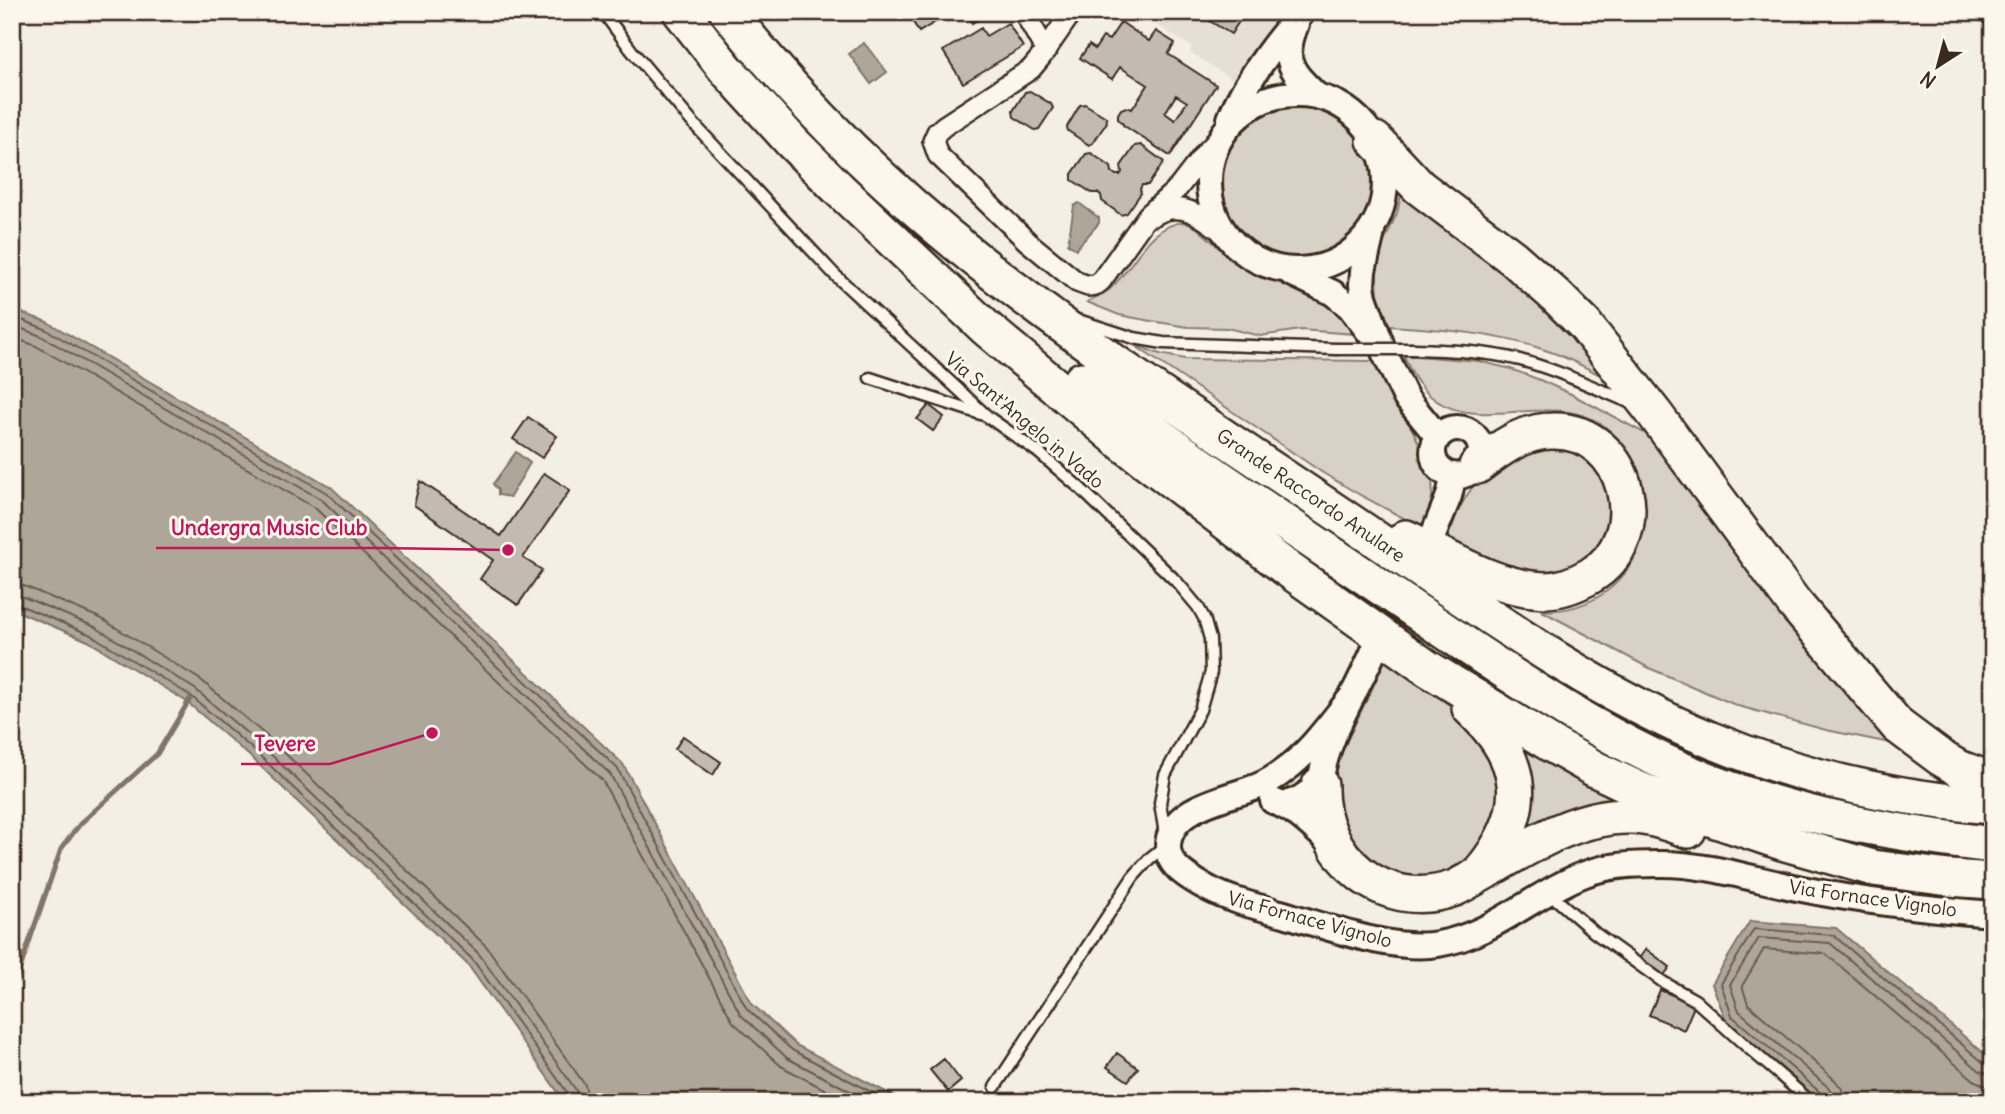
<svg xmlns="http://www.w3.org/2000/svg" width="2005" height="1114" viewBox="0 0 2005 1114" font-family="Delius,sans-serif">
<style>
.built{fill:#e5dfd4}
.green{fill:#d8d1c6;stroke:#8a7e72;stroke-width:2}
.water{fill:#afa69a;stroke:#817468;stroke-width:2}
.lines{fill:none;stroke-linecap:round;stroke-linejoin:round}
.shore{stroke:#695c50;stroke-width:2}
.stream{stroke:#817468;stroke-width:5}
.building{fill:#c3bbb0;stroke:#3b2a1e;stroke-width:2;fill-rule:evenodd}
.service-casing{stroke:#3b2a1e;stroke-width:15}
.minor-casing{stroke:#3b2a1e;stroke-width:24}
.tertiary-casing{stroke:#3b2a1e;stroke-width:30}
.motorway-casing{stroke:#3b2a1e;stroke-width:40}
.service{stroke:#fbf7ec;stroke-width:10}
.minor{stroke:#fbf7ec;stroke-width:19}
.tertiary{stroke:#fbf7ec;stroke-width:24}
.motorway{stroke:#fbf7ec;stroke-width:35}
.service-bridge-casing{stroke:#3b2a1e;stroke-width:15;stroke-linecap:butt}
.service-bridge{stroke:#fbf7ec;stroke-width:10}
.labels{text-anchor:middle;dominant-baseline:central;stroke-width:6;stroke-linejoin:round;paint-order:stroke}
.street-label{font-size:19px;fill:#3b2a1e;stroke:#fbf7ec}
.leader{fill:none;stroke:#c2185b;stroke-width:2.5}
.callout-dot{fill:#c2185b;stroke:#fbf7ec;stroke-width:2.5}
.callout-label{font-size:21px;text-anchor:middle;font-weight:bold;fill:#c2185b;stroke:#fbf7ec;stroke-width:6;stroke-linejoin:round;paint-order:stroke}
</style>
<rect width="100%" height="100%" fill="#f3efe4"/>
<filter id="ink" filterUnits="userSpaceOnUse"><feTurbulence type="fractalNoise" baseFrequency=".0143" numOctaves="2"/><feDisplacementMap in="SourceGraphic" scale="14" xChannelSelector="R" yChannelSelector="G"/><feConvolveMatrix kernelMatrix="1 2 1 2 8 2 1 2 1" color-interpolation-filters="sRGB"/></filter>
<g filter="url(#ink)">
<path class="built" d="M1136,12H1291L1235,81L1190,52L1192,47Z"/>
<path class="green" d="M1219 182a78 78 0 1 1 156 0a78 78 0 1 1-156 0Z
M1403,187L1526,285L1621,386C1597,374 1573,359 1548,351C1497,333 1442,329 1388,326L1378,295L1376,265L1380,251L1397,213Z
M1184,222L1197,228L1236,262L1259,277L1309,292L1340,309L1356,334L1300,330L1260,336L1227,328L1188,327L1151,321L1119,315L1087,302C1095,297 1105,294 1111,288C1135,266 1148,225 1184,222Z
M1134,345L1160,354L1185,359L1375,361C1391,393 1426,447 1432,480C1434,497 1430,513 1424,529L1360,495L1323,473Z
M1404,355L1478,361L1511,369L1540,380L1571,394L1650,436L1679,466L1890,743L1826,730L1738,706L1649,668L1542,611C1639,612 1677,505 1615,436C1554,369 1445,468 1404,355Z
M1541,439L1593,456L1620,514L1594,561L1534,578L1443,541C1456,514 1471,481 1496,462C1509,453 1527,446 1541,439Z
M1386,658C1419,684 1462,709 1487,743C1495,754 1500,786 1498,799C1498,806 1498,814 1496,820C1484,851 1447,880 1413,877C1383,875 1353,849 1340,822C1336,815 1333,789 1334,780C1336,762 1346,742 1354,726C1365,703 1375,681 1386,658Z
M1508,738L1578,779L1625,801L1509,845Z"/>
<path class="water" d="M864,43L887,72L871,84L849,54Z
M1079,203L1099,218V223L1076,249L1068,244L1074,206Z
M12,309L47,322L331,487L623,764L752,1004L796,1045L905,1102H565L468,965L253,759L187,702L88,641L12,609Z
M516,452L530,463L510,497L498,495V490L493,484Z
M1750,921L1836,928L1993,1061V1102H1821L1726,1020L1712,984Z"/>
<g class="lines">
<path class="shore" d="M12,316L45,329L327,493L617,768L747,1009L792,1050L890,1102
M12,325L41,336L322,500L610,774L741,1015L787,1058L871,1102
M12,337L36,346L315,508L602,780L733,1022L781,1066L848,1102
M12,584L24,586L100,618L201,680L270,739L487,947L585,1085L589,1102
M12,595L21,596L95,627L195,689L263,747L479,954L576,1090L579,1102
M12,603L17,604L91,635L191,696L257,753L473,960L569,1095L570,1102
M1825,1102L1822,1094L1732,1016L1721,984L1754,929L1833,935L1985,1064L1993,1066
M1834,1102L1833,1094L1828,1087L1739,1011L1730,985L1759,938L1830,943L1980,1071L1993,1075
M1844,1102L1842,1089L1835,1080L1748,1004L1742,986L1764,949L1826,954L1974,1080L1984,1085H1993"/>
<path class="stream" d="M12,992L61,849L80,824L157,754L190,699"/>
</g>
<path class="building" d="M907,12H943L945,16L919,32Z
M966,12H990L972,23Z
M1195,12H1245L1231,34Z
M1121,22L1149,41L1156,31L1175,43L1168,54L1216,85L1170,156L1123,125V124L1118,119V114L1121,109L1126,107L1132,109L1148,85L1120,67L1112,79L1080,58L1089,45L1095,49L1103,37L1109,40ZM1176,95L1187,102L1175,120L1165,113Z
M1008,23L1023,47L963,83L943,51L981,28L986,36Z
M1030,91L1051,104L1053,108L1039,129L1035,130L1014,117L1013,111L1025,92Z
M1085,104L1106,117L1107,122L1093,143L1089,145L1068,131L1067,127L1080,105Z
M1141,145L1164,162L1148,185H1142L1140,189L1141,193L1127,213L1121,215L1102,201L1101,195L1098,193H1092L1072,180V174L1086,154L1091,153L1111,167L1112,172L1116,175H1120L1122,172L1121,166L1135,146Z
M929,405L944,417L933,431L917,419Z
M528,417L557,436L542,458L513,439Z
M544,473L570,490L523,558L542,570L518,605L480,579L493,560L414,505L420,481L501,536Z
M683,736L721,762L713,775L675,749Z
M1646,949L1670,967L1662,978L1638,960Z
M1660,990L1695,1004L1684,1030L1649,1015Z
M1117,1053L1138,1068L1128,1081L1107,1067Z
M944,1059L961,1081L948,1092L930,1070Z"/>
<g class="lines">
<defs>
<path id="service" d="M603,12L632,51L692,122L835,275L988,417L1038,452L1081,489L1177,582L1198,607L1204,618L1210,639L1211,672L1200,710L1165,775L1160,803L1165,834
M1980,12L1993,21
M1081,321L1134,338L1163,343L1336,349
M1412,349C1448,350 1484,351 1520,360C1558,370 1595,388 1631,403
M870,378L984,415
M1549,893L1595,933L1663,982L1695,1000L1744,1044L1811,1102
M995,1087L1133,877L1150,858L1164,847"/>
<path id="minor" d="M1024,12L1046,51
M1072,12L1041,57L1031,69L944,126L937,132L933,141L938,155L1028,242L1077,282L1088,286L1096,285L1101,281L1148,215L1178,188L1205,153L1218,140
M1153,216C1183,195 1210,223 1234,241"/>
<path id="tertiary" d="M1296,24C1281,61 1291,71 1317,96
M1209 182a88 88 0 1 1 176 0a88 88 0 1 1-176 0Z
M1230,119C1242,87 1277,38 1301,14
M1372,232L1363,271L1362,285L1364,297L1384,352L1406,398L1438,437
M1291,273L1333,293L1350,307L1369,332
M1433 452a24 24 0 1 1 48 0a24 24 0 1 1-48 0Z
M1434,533L1449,496L1454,475
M1353,695C1332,721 1312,750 1285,770C1276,777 1266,783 1256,787C1228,798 1168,807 1168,847C1167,867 1194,881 1209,889C1232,901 1259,907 1284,914C1328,927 1394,952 1438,944C1494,935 1534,893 1585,874C1608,865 1634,864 1658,864C1706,863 1755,880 1802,889C1865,902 1929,909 1993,914
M1273,801C1297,810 1315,829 1333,846
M1283,806L1301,798L1320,785C1325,738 1357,692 1375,648"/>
<path id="motorway" d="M681,12L725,68L792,142L842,192L986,328L1123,443L1289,570L1427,668L1551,744L1595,769L1637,789L1701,815L1782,842L1873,868L1949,878L1993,881
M728,12C801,104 885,187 977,260C1096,355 1226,438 1352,523C1467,600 1582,687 1711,740C1800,777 1897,799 1993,806
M1375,140L1419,187L1513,258L1556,296L1584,324L1654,413L1794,603L1898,726L1941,758L1958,768L1993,781
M1082,380C1183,455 1287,524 1391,594C1498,667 1606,745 1729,789C1815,820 1903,834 1993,845
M1406,538C1449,558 1496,589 1545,590C1560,590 1576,584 1590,576C1655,538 1629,429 1552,431C1523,431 1499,449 1477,466
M1470,708C1527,761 1530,811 1482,870
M1320,785C1318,858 1384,914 1455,888C1510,860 1565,815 1630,816C1650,816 1669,823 1688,830"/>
</defs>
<use href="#service" class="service-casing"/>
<use href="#minor" class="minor-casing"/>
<use href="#tertiary" class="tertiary-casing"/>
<use href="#motorway" class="motorway-casing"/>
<use href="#service" class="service"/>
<use href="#minor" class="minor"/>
<use href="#tertiary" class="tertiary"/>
<use href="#motorway" class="motorway"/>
<defs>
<path id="service-bridge" d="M1336,349H1412"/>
</defs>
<use href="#service-bridge" class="service-bridge-casing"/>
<use href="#service-bridge" class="service-bridge"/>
</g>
</g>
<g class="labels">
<g class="street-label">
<text transform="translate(1025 420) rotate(40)">Via Sant'Angelo in Vado</text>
<text transform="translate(1311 495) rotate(34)">Grande Raccordo Anulare</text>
<text transform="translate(1873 898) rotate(8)">Via Fornace Vignolo</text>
<text transform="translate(1310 919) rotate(15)">Via Fornace Vignolo</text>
</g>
</g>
<path class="leader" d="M508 550L381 548H156M432 733L330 764H241"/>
<g class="callout-dot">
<circle cx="508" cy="550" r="7"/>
<circle cx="432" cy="733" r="7"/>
</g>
<g class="callout-label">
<text x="269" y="535">Undergra Music Club</text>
<text x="285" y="751">Tevere</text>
</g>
<rect width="2005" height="1114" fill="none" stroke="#fbf7ec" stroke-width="42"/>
<rect x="21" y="21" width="1963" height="1072" fill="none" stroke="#3b2a1e" stroke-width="2.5" filter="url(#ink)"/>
<g transform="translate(1938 66) rotate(216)" stroke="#fbf7ec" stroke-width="5" paint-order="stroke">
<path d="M0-5L12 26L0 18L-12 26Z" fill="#3b2a1e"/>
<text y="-10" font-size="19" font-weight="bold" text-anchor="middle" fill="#3b2a1e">N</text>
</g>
</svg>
